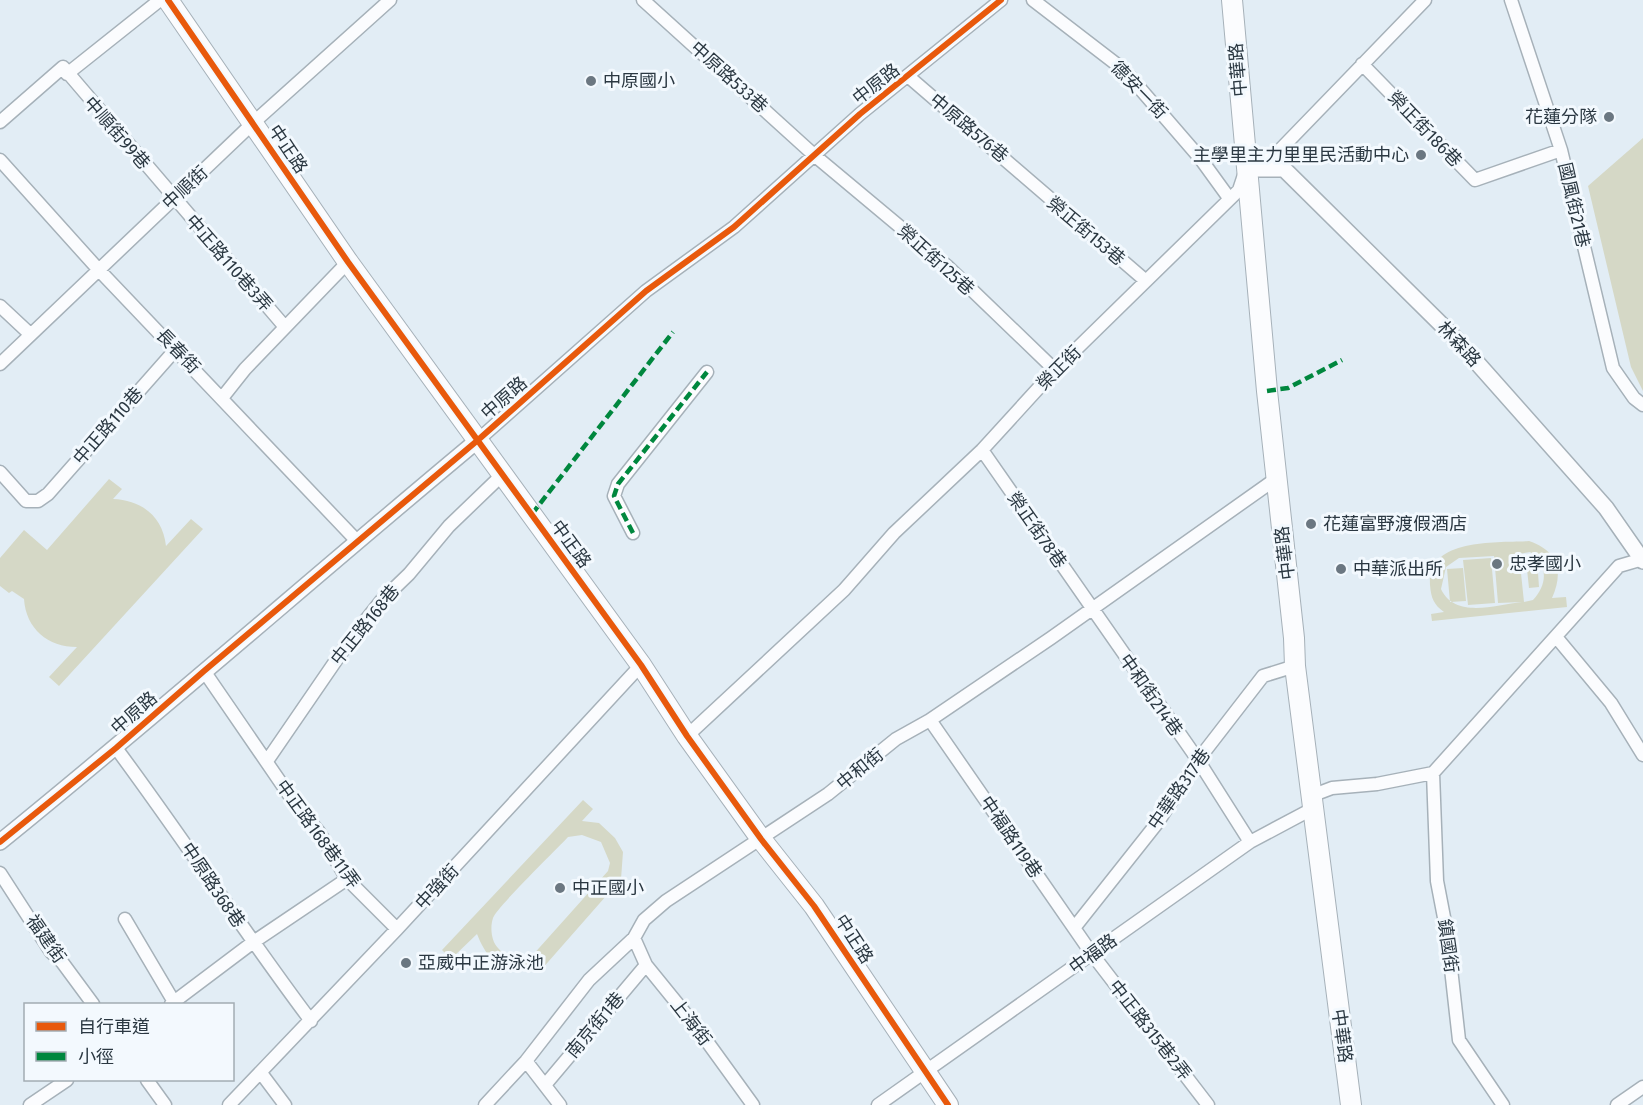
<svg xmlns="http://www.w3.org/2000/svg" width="1643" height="1105" viewBox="0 0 1643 1105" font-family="'Fira Sans Condensed','Noto Sans TC',sans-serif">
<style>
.green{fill:#d5d8c6;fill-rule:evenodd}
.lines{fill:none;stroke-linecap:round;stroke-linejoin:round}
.minor-casing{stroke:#a6b1b9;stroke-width:15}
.tertiary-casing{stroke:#a6b1b9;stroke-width:18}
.primary-casing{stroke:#a6b1b9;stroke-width:22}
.minor{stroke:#fbfcfe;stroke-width:12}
.tertiary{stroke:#fbfcfe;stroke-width:15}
.primary{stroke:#fbfcfe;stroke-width:20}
.quiet{stroke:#00873e;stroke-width:4.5;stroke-dasharray:9 4.5;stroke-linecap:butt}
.cycleway-casing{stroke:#f3f9fe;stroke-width:10}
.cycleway{stroke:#e8590c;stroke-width:6}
.poi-dot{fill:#6b7781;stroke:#f3f9fe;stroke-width:2}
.labels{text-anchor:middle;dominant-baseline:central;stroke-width:6;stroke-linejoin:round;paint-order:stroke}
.street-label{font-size:18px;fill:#2b3842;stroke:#f3f9fe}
.poi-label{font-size:18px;fill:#2b3842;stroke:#f3f9fe;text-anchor:start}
</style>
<rect width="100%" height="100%" fill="#e2edf5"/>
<path class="green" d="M1643,138V391L1631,367L1588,186Z
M109,479L122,489L113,499C142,500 163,517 166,546L191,519L203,529L59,686L49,677L77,647C48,647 26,629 24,599L12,591L9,593L0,586V558L24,530L47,550Z
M1529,541C1558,551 1564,571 1552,598L1566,597L1567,607L1432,621L1431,614L1444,612C1434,605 1431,598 1430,585C1427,537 1497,543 1529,541ZM1530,552C1549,565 1547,585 1533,600L1524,602L1519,554ZM1494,556L1498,603L1522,602C1495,605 1455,619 1441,589L1446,567L1459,558Z
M1491,558L1495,603L1468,605L1463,560Z
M1537,559L1539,587L1529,588L1526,560Z
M1463,568L1466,601L1450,602L1447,569Z
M583,800L593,809L582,821L599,823L615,838L623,852L621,879L541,970C507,974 490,967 477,934L451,959L442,950ZM582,835L601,842L610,863L608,871L531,957C519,959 507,959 498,948C491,941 490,927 493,918C496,908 556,850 568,837Z"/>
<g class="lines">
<defs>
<path id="minor" d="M643,0L814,155L947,266L1055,370
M1033,0L1124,70L1200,158L1229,198
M1511,0L1561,150L1613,368L1634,398L1643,405
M1362,64L1475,180L1561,150
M67,74L160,0
M909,77L1146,281
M0,122L63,67L285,327
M0,160L98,269L357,541
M0,306L30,334
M0,364L253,123L390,0
M222,398L245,369L348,262
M478,440L646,291L734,227L860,114L1001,0
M982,450L1198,760L1250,842
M0,472L26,501H38L48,494L176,349
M633,533L614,496L618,484L707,372
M1557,638L1611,703L1643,755
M204,671L294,802L319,832L347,879L397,929
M930,720L1092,954L1208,1105
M687,736L844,590L894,533L982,450L1055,370L1239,190L1246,169L1275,155L1425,0
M116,748C183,838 244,932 311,1021
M267,761L350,640L381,601L409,574L449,526L502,475
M1433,773L1437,881L1447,933L1459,1040L1503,1105
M1311,796L1332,788L1377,784L1433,773L1619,566L1643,559
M0,873L51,952L62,962L93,1004
M125,919L174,1002
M1074,928L1158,822L1198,760L1263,676L1295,666
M634,938L646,965L698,1029L753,1105
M171,1004L252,943L347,879
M526,1061L560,1105
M261,1073L285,1105
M147,1080L165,1105
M545,1085L646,965
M30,1105L67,1080
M229,1105L397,929L641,665
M485,1105L526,1061L589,980L634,938L644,920L666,901L828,794L896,739L930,720L1051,638L1277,478
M878,1105L1250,842L1312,809
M1617,1105L1643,1087"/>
<path id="tertiary" d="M1246,169H1284L1456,339L1606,508L1643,561
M0,842C162,711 318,573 478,440"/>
<path id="primary" d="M168,0L348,262L641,665L687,736L761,839L814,906L948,1105
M1232,0L1267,391L1294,638L1295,666L1351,1105"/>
</defs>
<use href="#minor" class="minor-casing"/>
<use href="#tertiary" class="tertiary-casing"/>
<use href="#primary" class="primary-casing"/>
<use href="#minor" class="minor"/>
<use href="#tertiary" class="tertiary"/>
<use href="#primary" class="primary"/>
<path class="quiet" d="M1267,391L1288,388L1342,360
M532,514L673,332
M633,533L614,496L618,484L707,372"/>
<defs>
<path id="cycleway" d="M168,0L348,262L641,665L687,736L761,839L814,906L948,1105
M0,842L116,748L204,671L478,440L646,291L734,227L860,114L1001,0"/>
</defs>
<use href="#cycleway" class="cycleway-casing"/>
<use href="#cycleway" class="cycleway"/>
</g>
<g class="poi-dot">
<circle cx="591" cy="81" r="6"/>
<circle cx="1609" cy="117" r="6"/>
<circle cx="1421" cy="155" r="6"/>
<circle cx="1311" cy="524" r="6"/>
<circle cx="1497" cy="564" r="6"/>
<circle cx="1341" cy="569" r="6"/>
<circle cx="560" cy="888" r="6"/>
<circle cx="406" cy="963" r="6"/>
</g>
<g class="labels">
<g class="street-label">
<text transform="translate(1238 70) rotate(-95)">中華路</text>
<text transform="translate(729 77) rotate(42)">中原路533巷</text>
<text transform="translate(876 84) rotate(-38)">中原路</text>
<text transform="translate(1139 90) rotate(46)">德安一街</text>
<text transform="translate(969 128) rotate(40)">中原路576巷</text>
<text transform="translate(1425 129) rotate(46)">榮正街186巷</text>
<text transform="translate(117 133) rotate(49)">中順街99巷</text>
<text transform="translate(288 149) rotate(56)">中正路</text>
<text transform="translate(185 188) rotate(-43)">中順街</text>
<text transform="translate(1574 205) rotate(77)">國風街21巷</text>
<text transform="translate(1086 231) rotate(40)">榮正街153巷</text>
<text transform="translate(936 260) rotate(42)">榮正街125巷</text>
<text transform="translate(229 263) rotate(49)">中正路110巷3弄</text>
<text transform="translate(1459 344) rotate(47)">林森路</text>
<text transform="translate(178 351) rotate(46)">長春街</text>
<text transform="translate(1059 368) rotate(-45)">榮正街</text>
<text transform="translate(504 398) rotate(-41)">中原路</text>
<text transform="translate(108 426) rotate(-49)">中正路110巷</text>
<text transform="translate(1037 530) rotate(55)">榮正街78巷</text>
<text transform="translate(571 544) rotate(54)">中正路</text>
<text transform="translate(1285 553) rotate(-97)">中華路</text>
<text transform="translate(365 625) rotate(-51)">中正路168巷</text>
<text transform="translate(1151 695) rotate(55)">中和街214巷</text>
<text transform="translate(134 713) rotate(-41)">中原路</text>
<text transform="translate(860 769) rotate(-39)">中和街</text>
<text transform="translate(1179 789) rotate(-55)">中華路317巷</text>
<text transform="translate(318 834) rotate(54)">中正路168巷11弄</text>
<text transform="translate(1011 837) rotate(56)">中福路119巷</text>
<text transform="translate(213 885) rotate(56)">中原路368巷</text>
<text transform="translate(437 887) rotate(-47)">中強街</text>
<text transform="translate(46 939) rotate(55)">福建街</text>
<text transform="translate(854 939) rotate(57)">中正路</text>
<text transform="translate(1448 946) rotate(82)">鎮國街</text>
<text transform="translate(1093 954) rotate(-36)">中福路</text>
<text transform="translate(691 1022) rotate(52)">上海街</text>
<text transform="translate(595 1025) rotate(-50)">南京街1巷</text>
<text transform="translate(1150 1030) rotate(52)">中正路315巷2弄</text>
<text transform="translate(1342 1036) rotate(82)">中華路</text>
</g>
<g class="poi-label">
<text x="603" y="81">中原國小</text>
<text x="1597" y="117" text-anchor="end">花蓮分隊</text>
<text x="1409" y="155" text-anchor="end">主學里主力里里民活動中心</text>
<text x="1323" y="524">花蓮富野渡假酒店</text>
<text x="1509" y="564">忠孝國小</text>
<text x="1353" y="569">中華派出所</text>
<text x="572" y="888">中正國小</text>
<text x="418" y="963">亞威中正游泳池</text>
</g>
</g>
<rect x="24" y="1003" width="210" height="78" fill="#f3f9fe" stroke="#a3acb3" stroke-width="1.5"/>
<rect x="36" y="1022" width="30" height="9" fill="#e8590c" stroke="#a3acb3" stroke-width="1.5"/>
<text x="78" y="1033" font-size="18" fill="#2b3842">自行車道</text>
<rect x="36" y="1052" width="30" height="9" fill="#00873e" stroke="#a3acb3" stroke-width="1.5"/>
<text x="78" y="1063" font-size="18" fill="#2b3842">小徑</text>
</svg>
